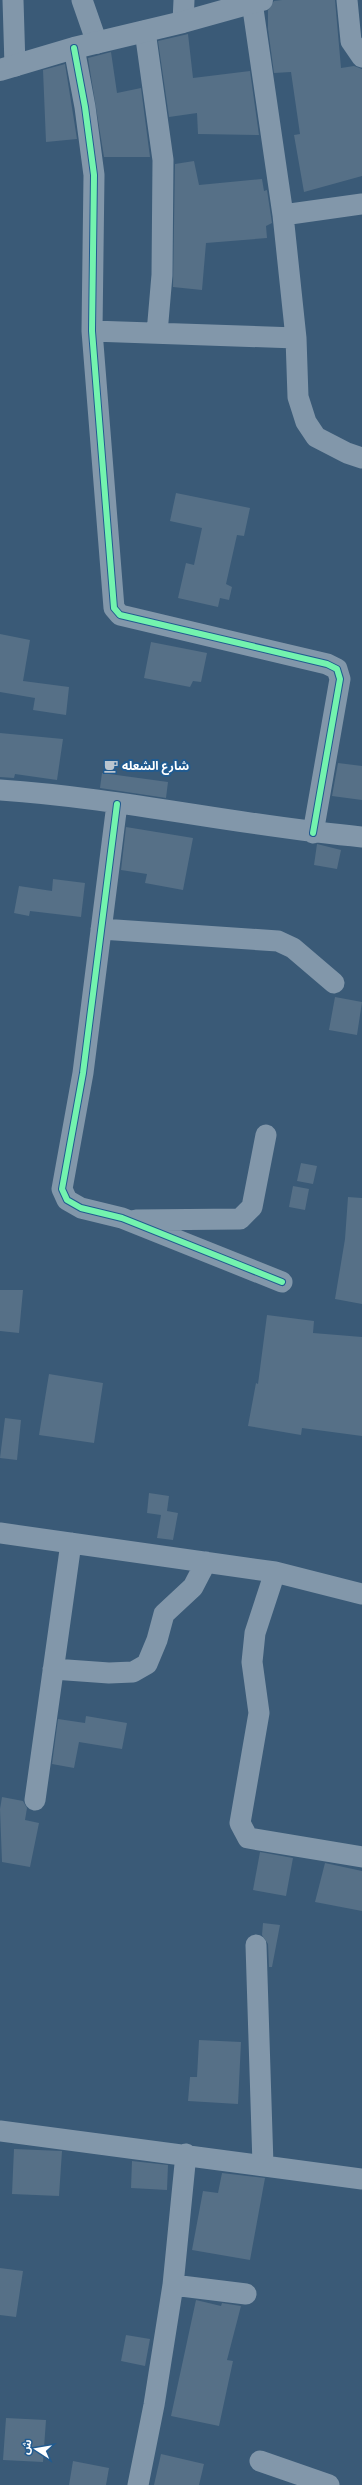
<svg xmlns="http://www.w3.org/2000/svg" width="362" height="2485" viewBox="0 0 362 2485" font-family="'Varela Round','Noto Sans Arabic',sans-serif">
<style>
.building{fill:#567087}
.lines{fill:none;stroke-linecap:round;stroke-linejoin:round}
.minor{stroke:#8297aa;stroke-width:21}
.tertiary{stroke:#8297aa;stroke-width:22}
.cycleway-casing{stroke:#215b90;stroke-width:8}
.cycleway{stroke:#73f3ae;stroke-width:6}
.labels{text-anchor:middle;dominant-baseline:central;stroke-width:4;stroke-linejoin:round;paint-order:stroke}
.poi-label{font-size:12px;font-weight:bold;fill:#fff;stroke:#215b90;text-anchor:start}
</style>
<rect width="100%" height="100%" fill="#3a5a77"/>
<path class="building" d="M282,0H335L341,68L354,66L362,69V176L304,192L294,135L300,134L291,72L274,73L268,29V10L274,1Z
M188,34L193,78L250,71L259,135L198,134L197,113L169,117L158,41Z
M111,52L117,93L141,88L150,157H104L88,58Z
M65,64L77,139L46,142L43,70Z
M194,161L199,185L262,179L264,191L267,190L272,223L266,226L267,238L206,243L202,290L173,287L175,164Z
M176,493L250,508L244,536L237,535L226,584L232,587L229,600L220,598L218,607L178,598L186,563L194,565L202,528L170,521Z
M0,634L30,640L23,681L69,687L66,715L33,710L35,698L0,692Z
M151,642L207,653L201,682L193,681L190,687L144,678Z
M0,733L63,739L57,780L15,774L14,778L0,777Z
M338,763L362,766V800L332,796Z
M102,773L168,782L166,798L100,788Z
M126,827L193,838L183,890L145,883L147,874L121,870Z
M317,844L341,850L337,869L314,865Z
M53,879L85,883L81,917L30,911L29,916L14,913L19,886L52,891Z
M335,997L362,1002L357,1035L329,1030Z
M301,1163L317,1166L313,1184L297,1181Z
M293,1186L309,1189L305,1210L289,1207Z
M348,1197L362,1198V1304L335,1299L345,1239Z
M0,1290H23L19,1333L0,1331Z
M267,1315L314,1321L313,1333L362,1337V1436L302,1428L301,1435L248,1426L256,1383L258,1384Z
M49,1374L103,1383L94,1443L39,1435Z
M5,1418L21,1420L17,1460L0,1458Z
M149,1493L169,1496L167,1511L178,1513L173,1540L157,1538L161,1515L147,1513Z
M86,1716L127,1723L122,1749L79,1742L74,1768L52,1764L58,1719L85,1723Z
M2,1797L23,1801L27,1808L25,1820L39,1823L30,1867L2,1862L0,1809Z
M260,1852L293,1858L286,1896L253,1890Z
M325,1863L362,1871V1911L315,1902Z
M263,1923L280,1925L272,1967H269L268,1944L262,1935Z
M199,2040L241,2042L238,2104L188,2101L190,2077H197Z
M14,2149L62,2151L59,2196L12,2194Z
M132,2161L168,2165L167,2190L131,2188Z
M222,2173L265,2178L250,2260L192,2250L203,2191L218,2193Z
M0,2268L23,2271L16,2317L0,2315Z
M196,2300L221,2306L222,2303L241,2306L227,2360L233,2361L219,2426L171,2416Z
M126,2335L150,2339L145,2366L121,2361Z
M6,2418L46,2420L43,2462L3,2460Z
M161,2454L204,2464L199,2485H154Z
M73,2461L109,2468L106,2485H69Z"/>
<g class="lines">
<path class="minor" d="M13,0L15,66
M82,0L97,43
M347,0L351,41L362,57
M252,2L283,215L296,338L298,397L306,422L316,437L347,453L362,458
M183,22L184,0
M145,31L163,160L162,275L157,333
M74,48L85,107L94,175L92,331L114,608L120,615L327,664L337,669L340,679L313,833
M283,215L362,204
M92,331L296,338
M0,790C121,798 241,826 362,837
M117,804L83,1073L62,1189L67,1200L81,1208L122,1218L282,1282
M101,929L278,941L293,948L334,983
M136,1220L240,1219L252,1207L266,1135
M0,1533L275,1572L362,1594
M275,1572L255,1633L252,1662L259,1713L240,1823L248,1838L362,1857
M53,1669L109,1673L133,1672L147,1664L157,1640L164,1614L193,1587L206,1562
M35,1800L71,1543
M256,1945L263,2165
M0,2131L362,2179
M173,2285L246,2294
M260,2461L329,2485
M138,2485L154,2405L173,2285L186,2154"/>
<path class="tertiary" d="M0,70L74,48L183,22L262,0"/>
<defs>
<path id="cycleway" d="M74,48L85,107L94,175L92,331L114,608L120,615L327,664L337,669L340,679L313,833
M117,804L83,1073L62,1189L67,1200L81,1208L122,1218L282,1282"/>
</defs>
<use href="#cycleway" class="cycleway-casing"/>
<use href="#cycleway" class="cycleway"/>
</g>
<defs>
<symbol id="cafe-bare" viewBox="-9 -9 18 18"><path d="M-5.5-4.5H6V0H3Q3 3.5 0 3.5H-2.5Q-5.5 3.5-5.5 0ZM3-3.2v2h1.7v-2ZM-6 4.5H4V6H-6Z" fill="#bac5cf" stroke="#215b90" stroke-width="2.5" paint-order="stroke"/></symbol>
</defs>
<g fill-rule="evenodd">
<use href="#cafe-bare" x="101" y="756" width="20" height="20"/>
</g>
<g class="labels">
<g class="poi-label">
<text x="122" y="766">شارع الشعله</text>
</g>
</g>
<g transform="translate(36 2449) rotate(282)" stroke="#215b90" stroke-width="3" paint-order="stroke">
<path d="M0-3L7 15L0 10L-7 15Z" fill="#ffffff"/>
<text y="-6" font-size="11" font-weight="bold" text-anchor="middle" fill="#ffffff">ش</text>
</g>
</svg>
